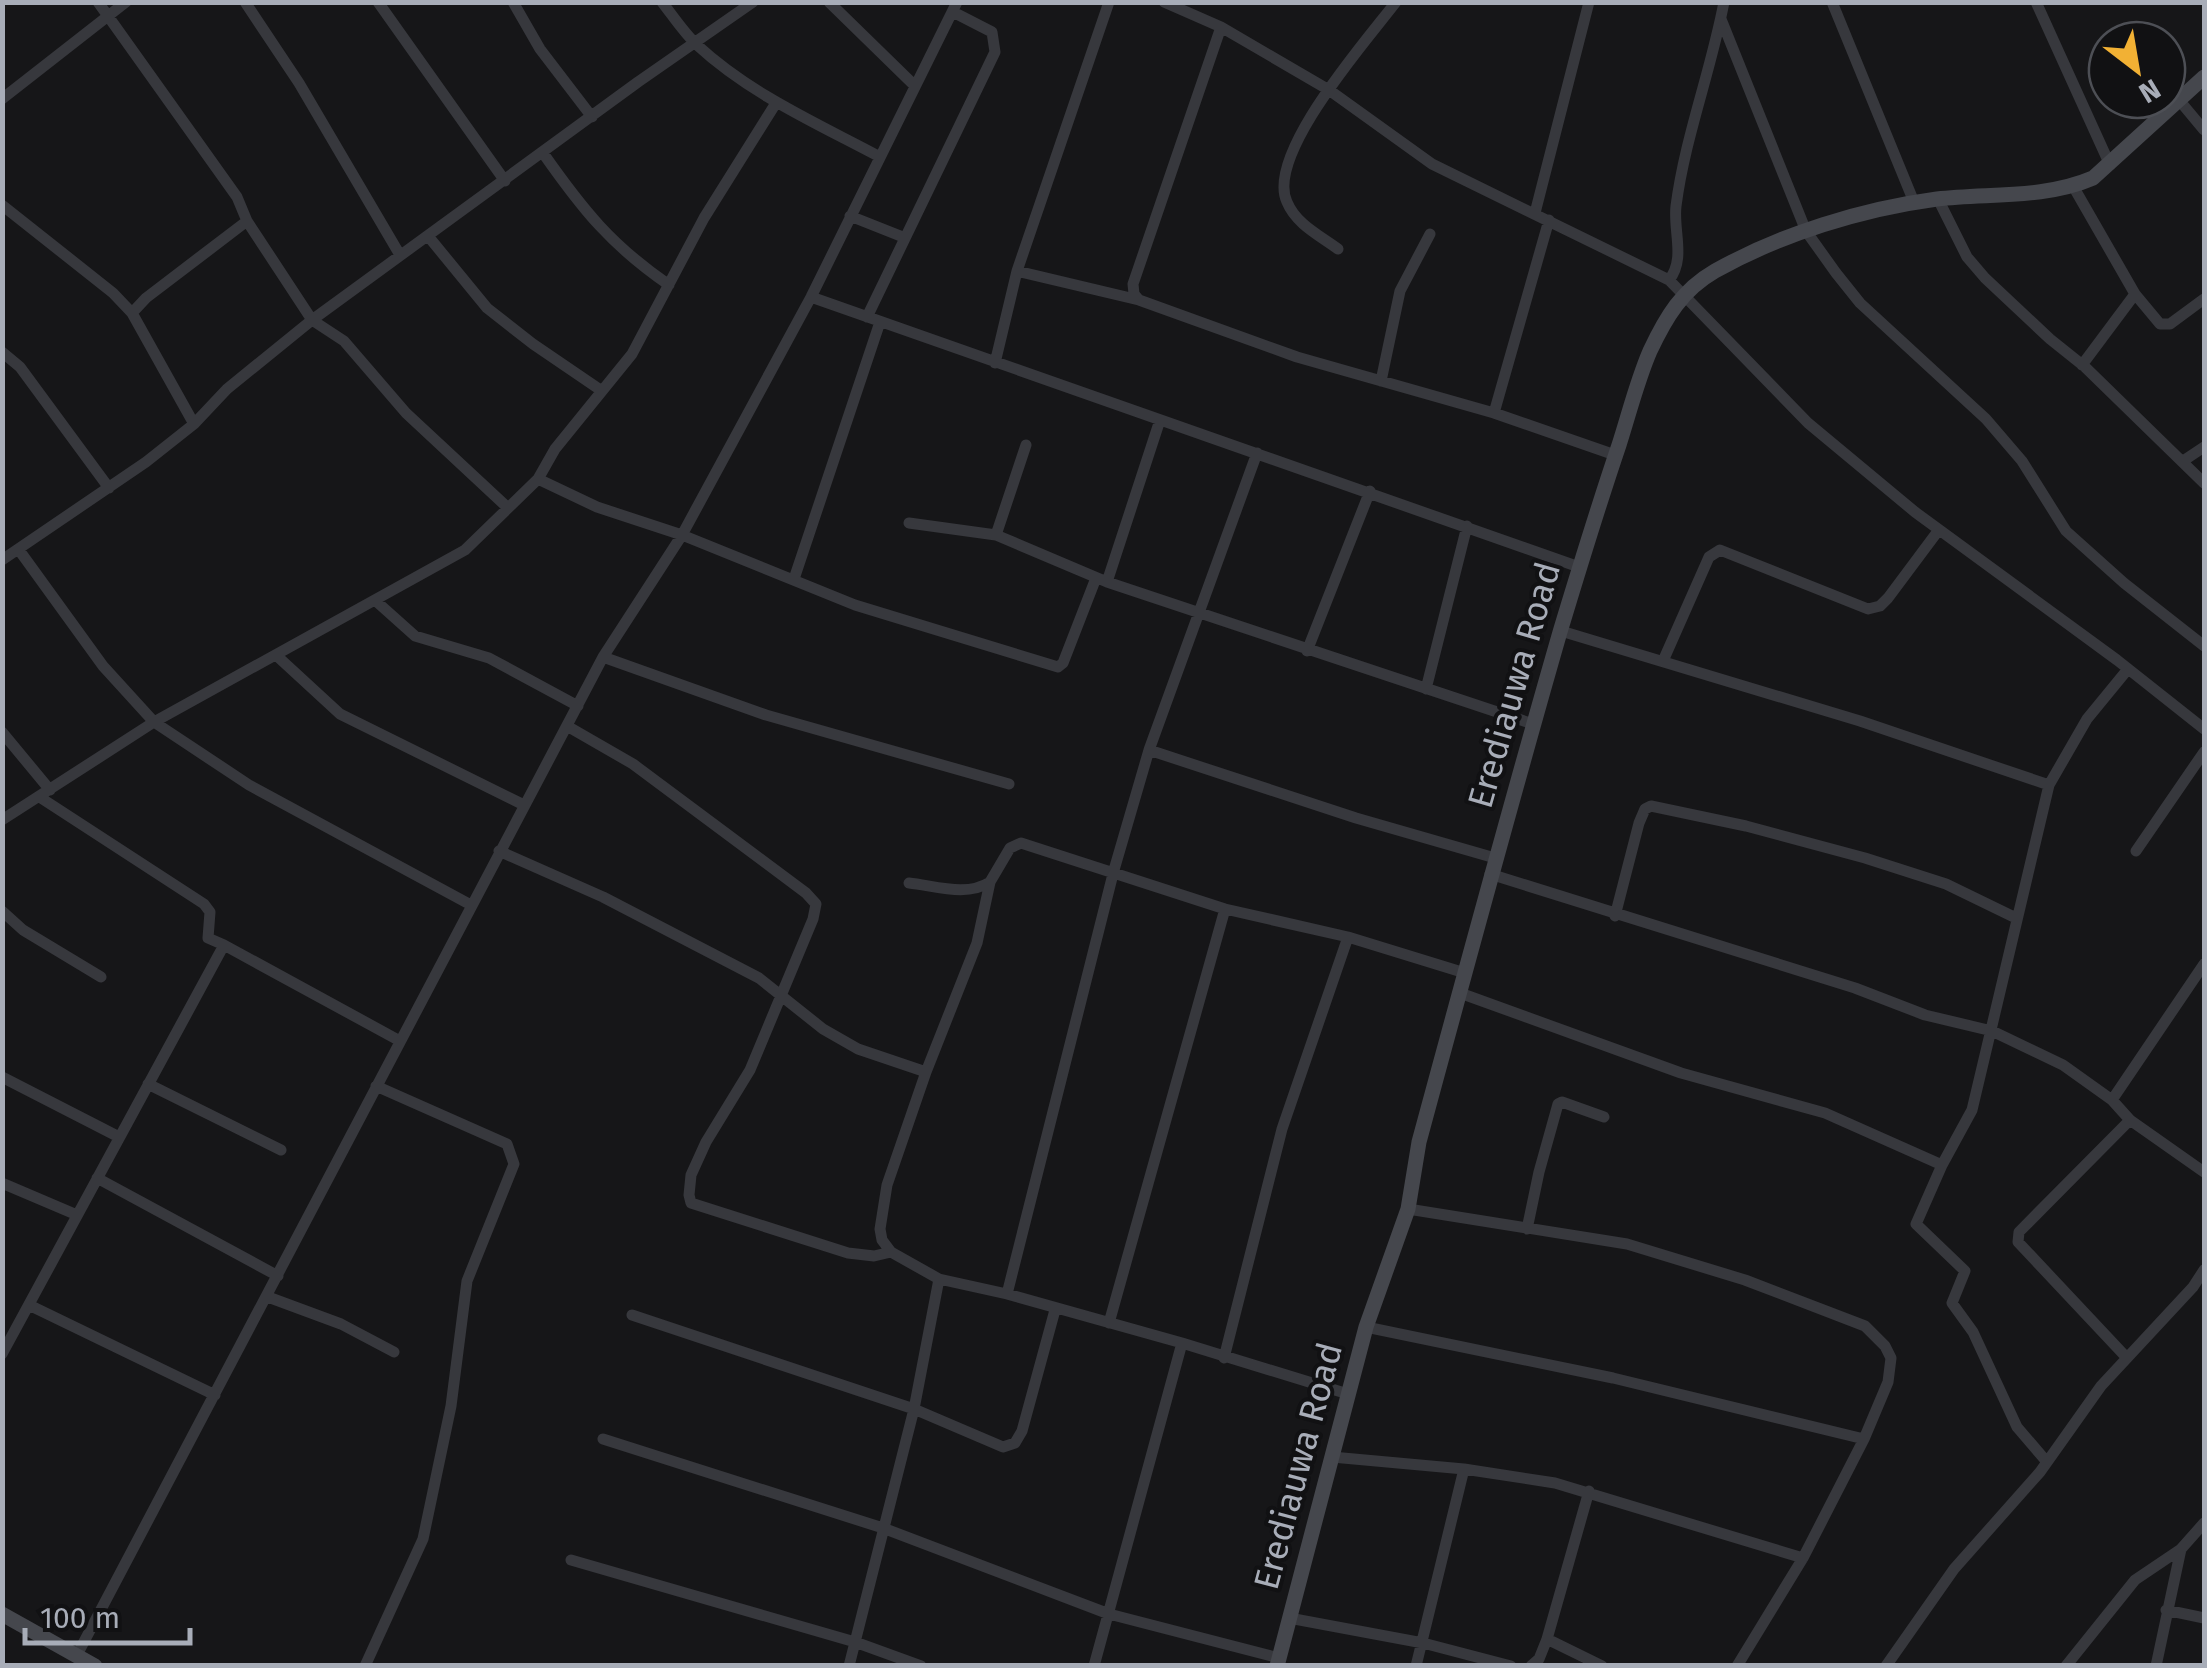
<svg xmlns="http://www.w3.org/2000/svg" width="2207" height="1668" viewBox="0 0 2207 1668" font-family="'Fira Sans',sans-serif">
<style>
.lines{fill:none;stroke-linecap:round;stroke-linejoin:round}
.street{stroke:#37383d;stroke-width:11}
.secondary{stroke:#45474d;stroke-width:15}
.labels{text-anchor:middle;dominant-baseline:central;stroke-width:8;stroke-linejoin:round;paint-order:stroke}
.street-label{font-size:35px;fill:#a8adb8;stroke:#111113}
</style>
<rect width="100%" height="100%" fill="#161618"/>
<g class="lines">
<path class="street" d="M98,2L237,197L247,221L312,320L344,341L406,413L508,508
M245,2L299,83L400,255
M378,2L505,181
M513,2L540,49L592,117
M662,2C673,16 684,33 697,45C750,94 816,123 878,156
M829,2L914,85
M1164,2L1221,27L1329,90L1432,164L1669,280L1808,423L1915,512L2117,660L2204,729
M1832,2L1914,202
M2036,2L2110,165
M1721,19L1806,231L1836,273L1860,303L1986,419L2022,461L2066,531L2124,583L2204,646
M1221,27L1133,284L1134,294L1139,300L1297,357L1494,413L1615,455
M2,99L126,2
M2179,100L2204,130
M543,153C583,210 611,245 669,285
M2073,186L2135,294L2160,324H2170L2204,299
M1938,199L1967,257L1985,278L2050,339L2085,367L2204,483
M2,205L113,293L132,313L194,424
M1535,213L1589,2
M850,216L903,237
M428,236L487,308L533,344L602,391
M1338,249C1319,235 1296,224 1287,202C1265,155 1367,40 1396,2
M1017,271L1139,300
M1669,280C1686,259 1673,231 1676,206C1685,137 1711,71 1724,2
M811,297L1579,567
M132,313L146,298L247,221
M867,317L995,52L992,32L953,12
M2,352L20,367L109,488
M995,363L1017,271L1109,2
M2082,365L2135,294
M1381,381L1400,291L1430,234
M1494,413L1549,220
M2183,461L2204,447
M538,479L597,507L682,535L855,605L1058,667L1063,663L1096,578
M909,523L996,535L1107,582L1533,724
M996,535L1026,445
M19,550L103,666L154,722L249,785L471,905
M2,560L146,462L194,424L227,389L312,320L638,82L753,2
M794,579L880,322
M1107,582L1160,420
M377,602L415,636L489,658L578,706
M1561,631L1860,721L2049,785
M1307,651L1370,491
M277,656L340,714L524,805
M603,657L766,715L1009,784
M1663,661L1709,557L1720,550L1868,609L1880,606L1888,598L1938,531
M1426,689L1467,526
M567,726L633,764L806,893L816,904L813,919L750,1070L706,1142L691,1175L689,1195L691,1203L848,1253L874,1256L891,1252
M2,732L50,790
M1149,750L1356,818L1495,858
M41,798L204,904L210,912L208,938L224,945L400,1041
M2,820L154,722L465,550L538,479L555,449L632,354L704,218L776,103
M499,851L603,897L759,978L823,1029L858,1049L926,1072
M2136,851L2204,752
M1490,874L1855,988L1925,1015L1992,1031L2063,1065L2112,1100L2130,1120L2204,1172
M909,883C936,886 967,897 990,882
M2,911L23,930L101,977
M1615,916L1639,823L1645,809L1651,806L1746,826L1865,858L1946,884L2016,918
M1460,993L1681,1073L1825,1113L1942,1165
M2,1077L119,1137
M148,1084L281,1150
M2112,1100L2204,964
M97,1178L278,1276
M2,1183L77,1215
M1408,1209L1627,1244L1745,1280L1865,1326L1885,1346L1891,1358L1888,1382L1864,1439L1803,1558L1737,1666
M1527,1229L1539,1172L1558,1104L1562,1102L1604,1117
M939,1279L891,1252L882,1240L880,1229L887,1185L926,1072L977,943L990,882L1010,848L1021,843L1225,909L1348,937L1465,973
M1007,1294L1114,870L1149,750L1257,453
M268,1297L341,1324L394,1352
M29,1305L215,1395
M632,1315L914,1409L1003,1447L1015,1443L1022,1431L1055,1310
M1109,1323L1225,909
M1366,1327L1613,1378L1864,1439
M2,1354L224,945
M1224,1358L1282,1129L1348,937
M2127,1358L2018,1242L2019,1232L2130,1120
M603,1439L883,1528L1109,1614L1279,1658
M1332,1457L1464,1469L1555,1483L1803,1558
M2047,1462L2017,1427L1973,1332L1952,1303L1965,1271L1916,1224L1942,1165L1972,1110L2049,785L2087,719L2128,669
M571,1560L855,1642L921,1666
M2166,1610L2204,1618
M1289,1618L1423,1643L1511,1666
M1547,1639L1602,1666
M77,1655L603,657L682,535L811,297L957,2
M365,1666L423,1539L451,1406L467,1281L514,1164L507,1144L376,1086
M849,1666L914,1409L939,1279L1007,1294L1182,1343L1348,1394
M1094,1666L1182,1343
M1416,1666L1464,1469
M1531,1666L1539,1659L1547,1639L1589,1491
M1886,1666L1954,1569L2040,1472L2101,1386L2193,1287L2204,1270
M2066,1666L2135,1580L2181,1549L2204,1523
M2156,1666L2181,1549"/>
<path class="secondary" d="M2,1614L95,1666
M1277,1666L1366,1327L1408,1209L1419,1142C1465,972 1511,802 1560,632C1579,569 1598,507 1619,445C1629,414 1637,381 1650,351C1666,317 1682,290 1715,271C1781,234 1862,209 1937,199C1989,193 2044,199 2093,178L2204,77"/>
</g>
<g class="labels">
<g class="street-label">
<text transform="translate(1514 685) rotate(-74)">Erediauwa Road</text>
<text transform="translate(1298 1466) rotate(-75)">Erediauwa Road</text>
</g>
</g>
<rect width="2207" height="1668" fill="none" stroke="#a8adb8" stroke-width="10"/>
<g transform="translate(2137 70) rotate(149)"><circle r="48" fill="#111113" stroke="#4d4f55" stroke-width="2.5"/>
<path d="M0-8L18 38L0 25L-18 38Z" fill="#f2b134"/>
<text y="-15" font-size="28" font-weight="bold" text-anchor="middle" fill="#a8adb8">N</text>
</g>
<path d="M25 1628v15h165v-15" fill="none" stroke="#a8adb8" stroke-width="5"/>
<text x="40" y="1628" font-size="30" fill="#a8adb8" stroke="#111113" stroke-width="8" paint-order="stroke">100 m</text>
</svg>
